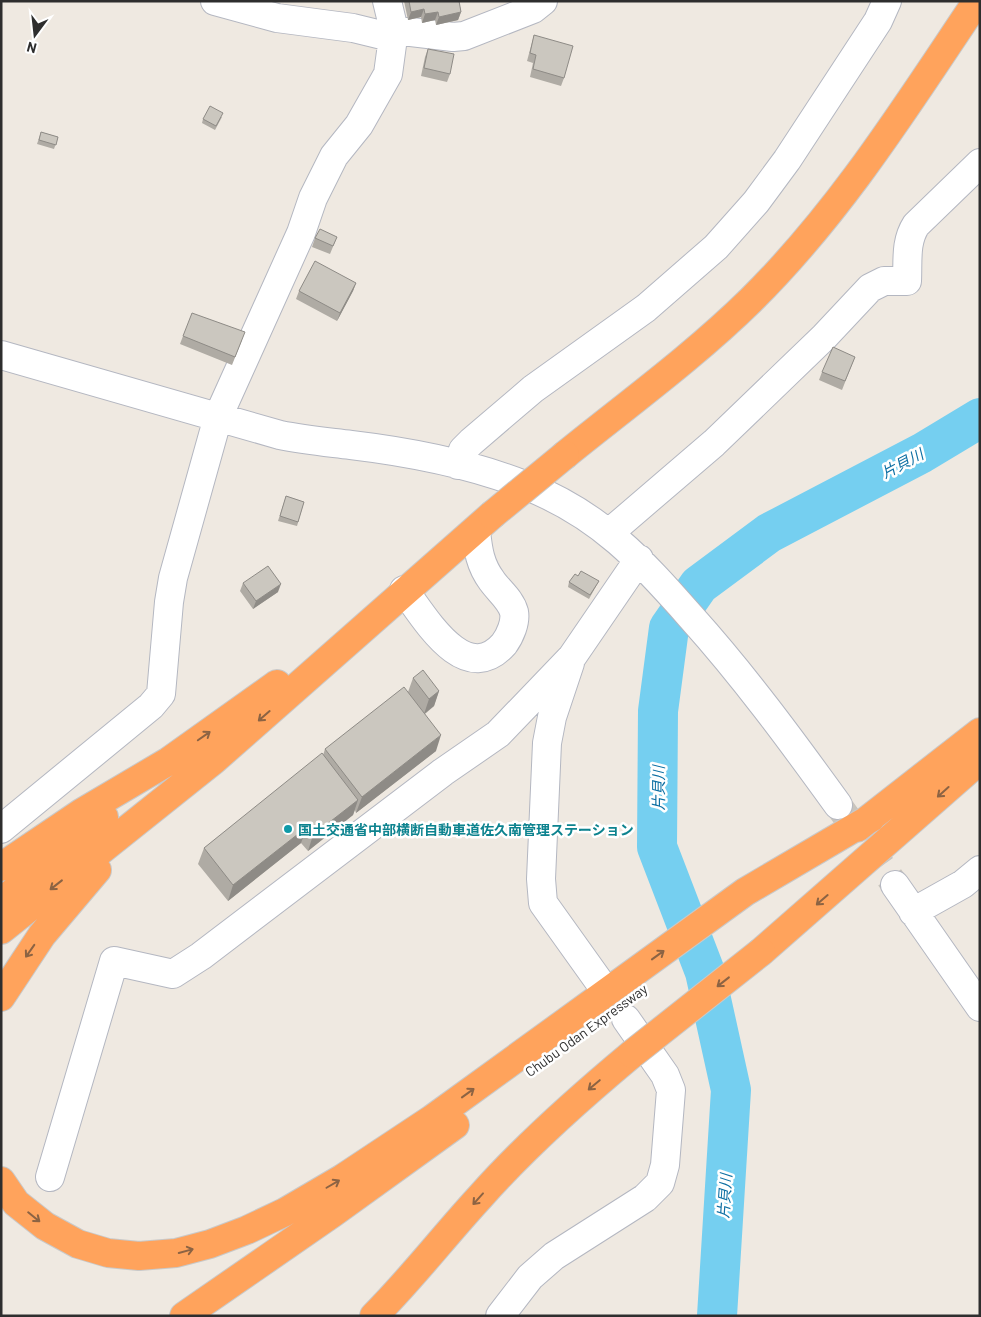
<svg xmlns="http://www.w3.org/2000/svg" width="981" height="1317" viewBox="0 0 981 1317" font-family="Barlow,'Noto Sans JP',sans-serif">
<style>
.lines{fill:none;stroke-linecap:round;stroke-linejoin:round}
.river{stroke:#75cff0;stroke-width:40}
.minor-tunnel{stroke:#c8c4bd;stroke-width:28;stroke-dasharray:28 14;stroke-linecap:butt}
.minor-casing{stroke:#b4b7c1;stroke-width:30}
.highway-casing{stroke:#c9c9c9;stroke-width:30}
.minor{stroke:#fff;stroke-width:28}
.highway{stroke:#ffa35c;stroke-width:28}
.highway-bridge-casing{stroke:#c9c9c9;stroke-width:30;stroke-linecap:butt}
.highway-bridge{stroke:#ffa35c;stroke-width:28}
.wall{fill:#afaba4}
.shaded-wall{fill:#8e8b86}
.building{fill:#cbc7bf;stroke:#8e8b86}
.oneway{stroke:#8c6343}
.culture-dot{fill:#0f9aa8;stroke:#fff;stroke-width:2}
.labels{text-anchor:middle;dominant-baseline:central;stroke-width:5;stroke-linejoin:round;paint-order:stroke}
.culture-label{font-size:14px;font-weight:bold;fill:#0d838f;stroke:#fff;text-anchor:start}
.street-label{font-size:14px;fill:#2e2e2e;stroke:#fff}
.water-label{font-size:15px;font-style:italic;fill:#0d6fa3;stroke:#fff}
</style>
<rect width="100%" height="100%" fill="#efe9e1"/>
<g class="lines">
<path class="river" d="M717,1316L731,1090L705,972L657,847L658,711L669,628L699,585L769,533L922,453L980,418"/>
<path class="minor-tunnel" d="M841,809L895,885"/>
<defs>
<path id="minor" d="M215,1L277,18L353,28L394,38
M394,30L453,37L464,36L533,9L543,1
M1,355L280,435C304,440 327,442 351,445C410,452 472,464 527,486C600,515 641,560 691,617C744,676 791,740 838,805
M458,465L463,450L471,442L533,389L646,308L716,247L756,202L787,160L878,21L887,1
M609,533L714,443L824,337L870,288L884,281H907C908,261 905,242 916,225L980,163
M404,590C425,618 465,688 504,644C510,636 516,622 514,612C511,600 499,591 492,581C480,565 478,550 476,531
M570,663L552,717L547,743L541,879L543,903L598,980
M1,829L151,706L161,694L169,602L173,578L218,417L301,233L313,198L334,156L359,125L388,74L394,30L387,1
M895,885L980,1007
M913,912L963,884L980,870
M50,1177L114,961L173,974L201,956L443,772L498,734L572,657L639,559
M500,1316L530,1277L554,1256L645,1198L660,1183L665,1165L671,1090L665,1075L626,1019"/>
<path id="highway" d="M565,455C628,404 694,356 751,300C841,211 907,105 977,1
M857,828L980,732
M1,867L81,813L169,761L277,684
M1,902L104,817
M1,930L214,760L492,515
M761,952L980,760
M1,997L42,935L97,870
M1,1181L16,1203L45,1226L78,1244L108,1253L139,1256L176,1253L210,1244L247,1230L285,1212L343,1178L432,1119L745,892L871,818
M184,1316L333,1213L455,1125
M374,1316C412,1278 444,1236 480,1197C526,1145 578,1099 632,1054"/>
</defs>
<use href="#minor" class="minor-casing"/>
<use href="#highway" class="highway-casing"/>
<use href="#minor" class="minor"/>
<use href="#highway" class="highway"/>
<defs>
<path id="highway-bridge" d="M492,515L565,455
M632,1054L761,952"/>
</defs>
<use href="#highway-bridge" class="highway-bridge-casing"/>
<use href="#highway-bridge" class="highway-bridge"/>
</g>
<path class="wall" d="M404,1H459L461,12L458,20L436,25L435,20L422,23L421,17L408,20Z
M534,35L564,78L561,86L530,77L533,63L527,61Z
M428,49L450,74L447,82L421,76L425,57Z
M222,117L215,130L202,123L203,119Z
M41,132L58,137L54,149L37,144Z
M337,237L330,254L312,247L315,238Z
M356,283L353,291L337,321L296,299L299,291Z
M183,336L242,340L232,365L180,344Z
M855,357L842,390L819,380L822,372Z
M286,496L304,502L297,526L278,521Z
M578,576L599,581L589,599L568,587L569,582Z
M243,583L278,592L253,609L240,591Z
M413,678L439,691L434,706L425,714L436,751L356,813L355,810L353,815L308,851L301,843L228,901L198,864L204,848L323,755L325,749L408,692Z"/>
<path class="shaded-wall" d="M424,9L421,17L408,20L411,12Z
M438,12L435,20L422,23L425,14Z
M461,12L458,20L436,25L439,17Z
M356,283L353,291L337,321L340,313Z
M281,584L278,592L253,609L256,601Z
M439,691L434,706L424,714L429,699Z
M441,735L436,751L356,813L362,797Z
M358,800L353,815L308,851L313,835Z
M307,827L301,843L228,901L233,885Z"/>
<path class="building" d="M409,1H459L461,12L439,17L438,12L425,14L424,9L411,12Z
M534,35L573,46L564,78L533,69L536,55L530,53Z
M428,49L454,54L450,74L424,68Z
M210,106L223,113L216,126L203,119Z
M41,132L58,137L56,145L39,140Z
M320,229L337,237L333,246L315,238Z
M315,261L356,283L340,313L299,291Z
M192,313L245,332L235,357L183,336Z
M833,347L855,357L845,381L822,372Z
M286,496L304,502L298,522L280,516Z
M268,566L281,584L256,601L243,583Z
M581,571L599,581L590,595L569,582L575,574L578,576Z
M423,670L439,691L429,699L413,678Z
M404,687L441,735L362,797L325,749Z
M322,753L358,800L313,835L307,827L233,885L204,848Z"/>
<defs><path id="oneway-shaft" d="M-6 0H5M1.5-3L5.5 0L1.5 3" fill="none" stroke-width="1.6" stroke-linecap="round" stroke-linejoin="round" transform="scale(1.25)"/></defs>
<g class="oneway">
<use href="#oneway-shaft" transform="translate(264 716) rotate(139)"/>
<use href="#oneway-shaft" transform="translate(204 736) rotate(-35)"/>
<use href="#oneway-shaft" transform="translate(943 792) rotate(138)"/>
<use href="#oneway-shaft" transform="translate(56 885) rotate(142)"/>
<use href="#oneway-shaft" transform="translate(822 900) rotate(139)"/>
<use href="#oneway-shaft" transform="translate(30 951) rotate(125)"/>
<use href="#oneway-shaft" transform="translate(658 955) rotate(-36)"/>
<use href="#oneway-shaft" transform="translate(723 982) rotate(142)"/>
<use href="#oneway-shaft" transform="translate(594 1085) rotate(140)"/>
<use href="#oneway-shaft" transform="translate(468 1093) rotate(-36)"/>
<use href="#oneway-shaft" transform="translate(333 1184) rotate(-30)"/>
<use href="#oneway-shaft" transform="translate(478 1199) rotate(132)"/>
<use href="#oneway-shaft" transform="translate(34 1217) rotate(39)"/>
<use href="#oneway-shaft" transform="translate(186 1251) rotate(-15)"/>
</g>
<circle class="culture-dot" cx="288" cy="829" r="5"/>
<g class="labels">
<g class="culture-label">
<text x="298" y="829">国土交通省中部横断自動車道佐久南管理ステーション</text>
</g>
<g class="street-label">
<text transform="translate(586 1030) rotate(-36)">Chubu Odan Expressway</text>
</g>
<g class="water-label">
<text transform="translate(902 463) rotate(-28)">片貝川</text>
<text transform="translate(658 788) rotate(-90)">片貝川</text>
<text transform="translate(724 1196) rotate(-86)">片貝川</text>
</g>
</g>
<rect width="981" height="1317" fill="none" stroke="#2e2e2e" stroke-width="5"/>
<g transform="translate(35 35) rotate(195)" stroke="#ffffff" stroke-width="4" paint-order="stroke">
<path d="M0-4L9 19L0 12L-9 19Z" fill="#2e2e2e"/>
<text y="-8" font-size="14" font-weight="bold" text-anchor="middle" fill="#2e2e2e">N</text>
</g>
</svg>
